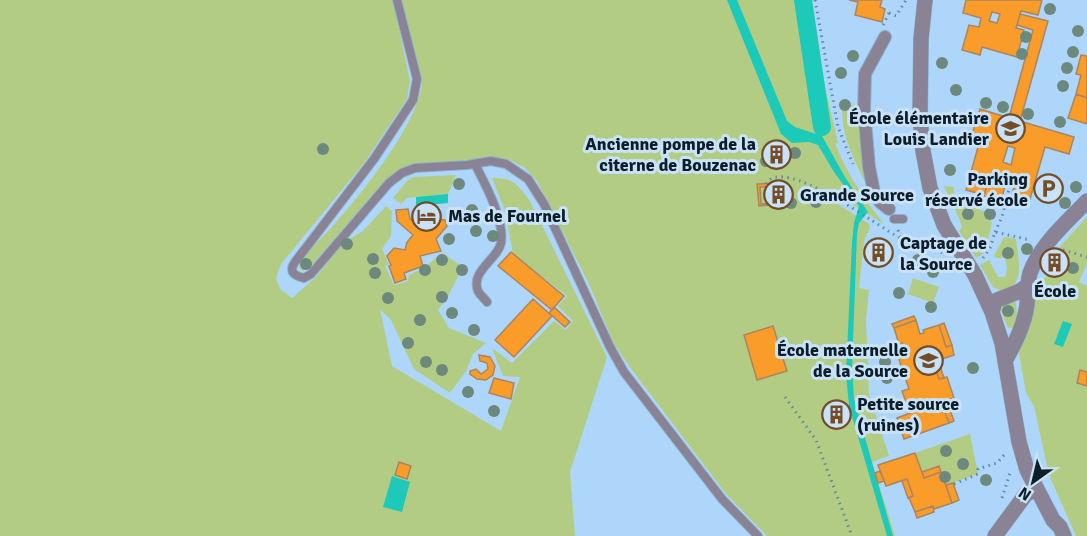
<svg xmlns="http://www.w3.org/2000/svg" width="1087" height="536" viewBox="0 0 1087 536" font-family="Signika,sans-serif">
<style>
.green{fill:#b2cd83}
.water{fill:#1dc9b9}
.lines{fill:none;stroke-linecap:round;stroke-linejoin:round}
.canal{stroke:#1dc9b9;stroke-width:18}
.building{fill:#fa9c2a;stroke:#aa8562;stroke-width:1.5;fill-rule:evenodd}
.service-casing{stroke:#8db1d0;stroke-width:10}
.pedestrian-casing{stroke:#8db1d0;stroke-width:14}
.minor-casing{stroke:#8db1d0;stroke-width:16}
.path{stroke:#6987a2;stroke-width:3;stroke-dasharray:1.5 4.5;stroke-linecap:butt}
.service{stroke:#8a8295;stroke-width:8}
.pedestrian{stroke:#8a8295;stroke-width:12}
.minor{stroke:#8a8295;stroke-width:15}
.tree{fill:#6d887c}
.labels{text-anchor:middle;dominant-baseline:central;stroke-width:6;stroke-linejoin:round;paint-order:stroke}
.poi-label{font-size:18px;font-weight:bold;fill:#0d1d2a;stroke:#c9e2f7;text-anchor:end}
</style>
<rect width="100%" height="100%" fill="#add6fa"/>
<path class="green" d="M0,0H393L410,81L407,99L365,162L281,264L276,278L280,289L292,298L315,278L344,242L363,231L386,206L392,211L391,236L382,249L389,264L385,266L394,285L408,281L409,275L424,268L442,253L463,267L447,298L438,310L449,328L486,343L473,354L466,371L450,393L414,369L391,320L380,309L392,366L501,431L520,377L503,376L492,348L512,363L554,321L566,330L573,321L558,306L567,296L513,254L505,211L492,178C513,177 518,185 530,201L607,357L570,472L575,536H0Z
M402,0H810L817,52L838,143H835C846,173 865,200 884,224L826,188L825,196L869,224L870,228L864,241L859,288L869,290L866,319L869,394L889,456L872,462L895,536H767L726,494L632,370L614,344L589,284L537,181L525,168L510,160L491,156L469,160L408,166L401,168L386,180L309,268L303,271L299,268C303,253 322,238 333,226C362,193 417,126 422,83Z
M855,104L858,106L873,196C858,169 842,140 842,109Z
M456,175L448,194L407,198L401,204L393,198L407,181L413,177Z
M944,186L954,187L953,200L986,212L992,223L987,244L984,246L978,238L973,242L983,254L976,258L959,231L962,227C958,213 950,201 944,186Z
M1087,217V263L1079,282L1087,286V536H1076L1049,475L1034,406L1026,393L1018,348L1038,283L1053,272L1064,260L1055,252Z
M1004,237L1016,239C1018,257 1026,284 1004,292L993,287L980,265L989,260L998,277H1005L1007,269L1005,258H996L994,256Z
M913,278L939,287L933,303L908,294Z
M1015,299C1017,309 1018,317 1014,327L1008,328L999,306Z
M970,434L978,474L946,485L939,466L922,472L915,453Z"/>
<path class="water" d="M727,0H737L787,121L795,127L822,136L845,177L868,212L859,223L857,234L852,368L854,399L893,536H887L849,406L846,374L852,243L854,223L859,206L834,172L818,145L809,142L792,143L781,134Z
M448,194V203L416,206V197Z
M1063,321L1072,324L1063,347L1054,344Z
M392,476L410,482L402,512L383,507Z"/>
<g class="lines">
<path class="canal" d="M803,0L822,127"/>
</g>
<path class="building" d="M849,0H882L880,7L885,9L882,22L855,15L858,2Z
M966,0H1042L1038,15L1021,11L1016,28L1024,30L1017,57L982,47L980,55L962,50L969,25L979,27L981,18L963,13ZM992,12L1000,14L997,23L989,21Z
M1020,14L1048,21L1015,139L1004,136L1033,30L1017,25Z
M1081,55L1087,56V98L1076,94L1081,75L1076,74Z
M1076,94L1087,98V124L1068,118Z
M980,109L1006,117L1001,135L1018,140L1023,122L1074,137L1069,154L1045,147L1030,199L1012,193L1015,185L989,178L984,195L966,190L978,147L969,144ZM1008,146L1015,148L1011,165L1003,162Z
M989,178L1006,182L1001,201L984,196Z
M780,183L781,204L759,206L757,184ZM778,186L779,203L761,204L760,187Z
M766.5 196a4.5 4.5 0 1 1 9 0a4.5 4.5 0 1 1-9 0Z
M408,209L410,219L436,223L438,219L445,220L447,226L436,239L441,251L420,256L423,266L404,273L406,279L395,283L389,266L391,265L387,256L394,248L405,250L407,242L413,235L397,221L396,210Z
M876,246L886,249L883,259L872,256Z
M511,252L564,296L552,310L498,266Z
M533,299L552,316L514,357L495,340Z
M554,307L570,322L565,327L549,313Z
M914,316L916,320L894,328L892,324Z
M916,320L920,334L924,333L923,330L939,325L946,347L952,345L954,355L933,362L939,379L947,377L954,398L941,402L949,423L904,439L897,418L910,413L902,391L909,389L896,351L904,348L902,343L899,344L894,328Z
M944,323L952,345L946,347L939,325Z
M773,326L787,371L757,380L744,335Z
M479,355L490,357L495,366L493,375L486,380L477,379L470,374V371L476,369L481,374L488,369L487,363L480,361Z
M938,360L944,378L939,379L933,362Z
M1080,370L1087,372V386L1077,383Z
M494,378L514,383L511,399L489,393Z
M947,401L954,421L949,423L941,402Z
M915,453L924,478L941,472L952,503L934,509L933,506L915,512L909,498L913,496L907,479L886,486L878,465Z
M399,462L411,466L407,479L395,475Z
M939,466L941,472L924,478L922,472Z
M880,471L884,481L878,483L875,473Z
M907,479L913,496L908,498L902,481Z
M953,483L959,500L952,503L946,485Z
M933,506L934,512L917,518L915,512Z"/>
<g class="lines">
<defs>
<path id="service" d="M397,0L417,79L413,100L374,159L295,262C288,272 295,276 304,278L311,274L389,183L402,173L415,168L467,165L491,161L506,164L528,179L544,204L610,347L624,372L722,499L758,536
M475,164C485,184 505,220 501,243C498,259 470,271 478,291C479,294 484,298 487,302
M894,219H903"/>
<path id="pedestrian" d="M885,37L865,74L864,110L869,167L874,192L880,202L889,209"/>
<path id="minor" d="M925,0L921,39L920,117L923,151L930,188L944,225L975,275L992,312L1002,343L1019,442L1027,470L1053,520L1060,527L1064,536
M992,312L995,301L1020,291L1028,285
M1005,361C1015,343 1024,326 1027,305C1028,294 1027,284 1030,273C1040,245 1067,222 1087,201
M995,536L1026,494L1036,489"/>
</defs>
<use href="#service" class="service-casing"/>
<use href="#pedestrian" class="pedestrian-casing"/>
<use href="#minor" class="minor-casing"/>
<path class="path" d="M815,0L838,127L853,164
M889,13L896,16L906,0
M883,25L889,13L885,11
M766,184C782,154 879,227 900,238
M898,230C904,249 919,253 937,249L942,253
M995,232L1002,217L1010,185
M1063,250L1087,257
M983,258L990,248L995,232L1030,240
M785,397L816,440L852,536
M954,484L978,474V469L997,463L1005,454
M1002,498L1010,473"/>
<use href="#service" class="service"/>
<use href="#pedestrian" class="pedestrian"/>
<use href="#minor" class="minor"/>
</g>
<g class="tree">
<circle cx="1050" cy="9" r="6"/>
<circle cx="1078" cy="31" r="6"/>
<circle cx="1026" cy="37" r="6"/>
<circle cx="1073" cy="52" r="6"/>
<circle cx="1022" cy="54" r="6"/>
<circle cx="853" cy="56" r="6"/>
<circle cx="942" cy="63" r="6"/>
<circle cx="1067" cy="68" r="6"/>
<circle cx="841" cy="73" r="6"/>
<circle cx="1063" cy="86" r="6"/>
<circle cx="956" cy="90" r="6"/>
<circle cx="986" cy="103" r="6"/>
<circle cx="845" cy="105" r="6"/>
<circle cx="1003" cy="107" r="6"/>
<circle cx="1028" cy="114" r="6"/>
<circle cx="1060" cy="122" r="6"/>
<circle cx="323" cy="149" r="6"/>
<circle cx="795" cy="153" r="6"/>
<circle cx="766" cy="161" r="6"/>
<circle cx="950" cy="170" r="6"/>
<circle cx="459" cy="184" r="6"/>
<circle cx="1076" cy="187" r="6"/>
<circle cx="816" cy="202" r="6"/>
<circle cx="791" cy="203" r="6"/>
<circle cx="1065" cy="203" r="6"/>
<circle cx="472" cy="210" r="6"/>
<circle cx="968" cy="214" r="6"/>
<circle cx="990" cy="214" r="6"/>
<circle cx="476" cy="231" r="6"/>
<circle cx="493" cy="236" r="6"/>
<circle cx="449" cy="239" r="6"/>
<circle cx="347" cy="244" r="6"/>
<circle cx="1027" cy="249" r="6"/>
<circle cx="1008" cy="253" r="6"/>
<circle cx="373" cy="259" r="6"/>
<circle cx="442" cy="260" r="6"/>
<circle cx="918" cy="260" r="6"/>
<circle cx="306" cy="264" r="6"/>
<circle cx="1073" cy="268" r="6"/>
<circle cx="425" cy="270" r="6"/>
<circle cx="462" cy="270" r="6"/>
<circle cx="933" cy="272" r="6"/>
<circle cx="375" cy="273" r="6"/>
<circle cx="899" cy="293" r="6"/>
<circle cx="442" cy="297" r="6"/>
<circle cx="388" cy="298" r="6"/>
<circle cx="931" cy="307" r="6"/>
<circle cx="1008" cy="311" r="6"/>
<circle cx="452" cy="313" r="6"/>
<circle cx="420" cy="320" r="6"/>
<circle cx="474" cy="330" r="6"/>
<circle cx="408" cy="343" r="6"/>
<circle cx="426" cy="362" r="6"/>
<circle cx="885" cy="362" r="6"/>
<circle cx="973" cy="368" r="6"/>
<circle cx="442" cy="370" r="6"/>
<circle cx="887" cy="378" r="6"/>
<circle cx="468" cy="392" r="6"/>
<circle cx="494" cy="411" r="6"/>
<circle cx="946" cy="451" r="6"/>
<circle cx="963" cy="464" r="6"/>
<circle cx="945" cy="477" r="6"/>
<circle cx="986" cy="480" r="6"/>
</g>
<defs>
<symbol id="school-ring" viewBox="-11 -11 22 22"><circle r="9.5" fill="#c9e2f7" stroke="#724d28" stroke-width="1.5"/><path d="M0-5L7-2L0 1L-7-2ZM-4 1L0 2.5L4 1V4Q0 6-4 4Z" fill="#724d28"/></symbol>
<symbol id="building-ring" viewBox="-11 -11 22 22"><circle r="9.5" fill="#c9e2f7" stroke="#724d28" stroke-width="1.5"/><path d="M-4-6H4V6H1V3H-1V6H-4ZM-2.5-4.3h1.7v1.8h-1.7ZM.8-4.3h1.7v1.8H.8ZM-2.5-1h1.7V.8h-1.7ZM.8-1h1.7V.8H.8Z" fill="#724d28"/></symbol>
<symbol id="parking-ring" viewBox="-11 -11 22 22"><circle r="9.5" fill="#c9e2f7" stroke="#724d28" stroke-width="1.5"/><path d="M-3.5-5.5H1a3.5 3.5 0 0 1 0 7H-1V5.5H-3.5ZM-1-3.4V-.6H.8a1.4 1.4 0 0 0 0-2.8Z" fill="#724d28"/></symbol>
<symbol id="hotel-ring" viewBox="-11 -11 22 22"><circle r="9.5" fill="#c9e2f7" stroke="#724d28" stroke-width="1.5"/><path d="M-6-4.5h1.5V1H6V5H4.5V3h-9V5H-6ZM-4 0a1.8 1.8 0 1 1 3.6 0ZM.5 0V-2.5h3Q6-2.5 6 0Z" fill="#724d28"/></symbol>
</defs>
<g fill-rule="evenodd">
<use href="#school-ring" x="994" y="112" width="33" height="33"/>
<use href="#building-ring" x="760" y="138" width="33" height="33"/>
<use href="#parking-ring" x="1032" y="172" width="33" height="33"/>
<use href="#building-ring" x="762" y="178" width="33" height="33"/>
<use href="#hotel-ring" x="410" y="200" width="33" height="33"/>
<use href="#building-ring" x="862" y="236" width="33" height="33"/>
<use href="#building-ring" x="1038" y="246" width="33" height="33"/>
<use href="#school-ring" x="912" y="344" width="33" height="33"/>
<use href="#building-ring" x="820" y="398" width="33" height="33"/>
</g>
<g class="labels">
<g class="poi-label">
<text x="989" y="118">École élémentaire<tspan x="989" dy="21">Louis Landier</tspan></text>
<text x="756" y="144">Ancienne pompe de la<tspan x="756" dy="21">citerne de Bouzenac</tspan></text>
<text x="1028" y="179">Parking<tspan x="1028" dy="21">réservé école</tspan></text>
<text x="800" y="195" text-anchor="start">Grande Source</text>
<text x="448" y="216" text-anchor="start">Mas de Fournel</text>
<text x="900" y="243" text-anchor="start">Captage de<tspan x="900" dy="21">la Source</tspan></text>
<text x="1055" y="291" text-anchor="middle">École</text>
<text x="908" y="350">École maternelle<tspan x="908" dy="21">de la Source</tspan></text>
<text x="857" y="404" text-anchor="start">Petite source<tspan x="857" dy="21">(ruines)</tspan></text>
</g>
</g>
<g transform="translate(1033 482) rotate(214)" stroke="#c9e2f7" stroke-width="4.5" paint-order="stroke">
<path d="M0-4.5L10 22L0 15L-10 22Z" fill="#0d1d2a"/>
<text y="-9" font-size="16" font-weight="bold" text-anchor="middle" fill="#0d1d2a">N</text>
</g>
</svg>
